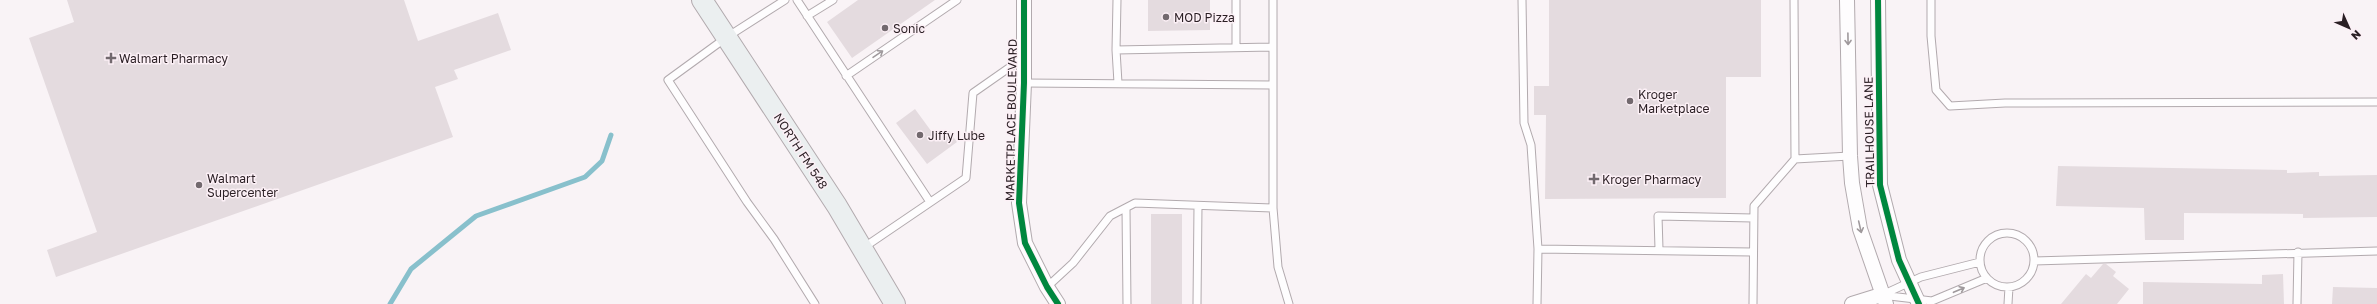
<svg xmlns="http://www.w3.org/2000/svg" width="2377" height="304" viewBox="0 0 2377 304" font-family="'Golos Text',sans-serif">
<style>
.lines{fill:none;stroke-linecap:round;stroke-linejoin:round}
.stream{stroke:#88c0cc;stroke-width:5}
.building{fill:#e4dbdf}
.lane-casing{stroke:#b2aaae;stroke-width:9}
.street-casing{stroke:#b2aaae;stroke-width:16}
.secondary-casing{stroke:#b2aaae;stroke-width:22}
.lane{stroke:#fefdfe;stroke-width:7}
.street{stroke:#fefdfe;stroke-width:14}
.secondary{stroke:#ebeff0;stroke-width:20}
.cycleway-casing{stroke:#fcf0f6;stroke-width:8}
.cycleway{stroke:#00873e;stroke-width:6}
.oneway{stroke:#9f999c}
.poi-dot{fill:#72696e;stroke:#fcf0f6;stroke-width:1.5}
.labels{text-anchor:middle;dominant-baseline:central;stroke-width:3;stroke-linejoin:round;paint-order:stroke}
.poi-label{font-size:12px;fill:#2a1f24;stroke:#fcf0f6;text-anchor:start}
.street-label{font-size:12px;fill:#2a1f24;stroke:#fcf0f6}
</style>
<rect width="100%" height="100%" fill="#f9f3f6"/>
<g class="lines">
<path class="stream" d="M390,304L411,269L476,216L585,177L602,161L611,135"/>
</g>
<path class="building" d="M67,0H404L418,41L498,13L511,50L454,70L458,79L435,87L453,137L56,277L47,250L97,232L29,38L74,22Z
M858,0H935L852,58L827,22Z
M1148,0H1210V30L1148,31Z
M1549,0H1761V77H1726V198L1545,199L1546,115H1534V86H1549Z
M915,109L937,139L949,131L957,142L927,164L896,123Z
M2058,166L2287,170V173L2319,172V176L2377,175V217L2303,218V214L2184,213V240H2145L2144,208L2056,206Z
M1151,214H1182V304H1151Z
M2103,264H2106L2116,272L2113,276L2129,289L2117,304H2061L2086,274L2091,278Z
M2283,274L2284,304H2143V282L2262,284V275Z
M2333,287L2377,288V304H2332Z"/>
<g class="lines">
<defs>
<path id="lane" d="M785,0L727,37L668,80L747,202L774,239L815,304
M797,0L930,202
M1273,0V208L1278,267L1289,304
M1522,0L1524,123L1531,145L1538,249L1537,304
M1931,0V36L1936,90L1950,106L2005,103L2377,102
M807,16L833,0
M1236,47V0
M1116,50L1117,0
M846,76L957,0
M1024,83L1273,85
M1118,83L1116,50L1273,47
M1795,159L1850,156
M1126,208L1127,304
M1980 260a27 27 0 1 1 54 0a27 27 0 1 1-54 0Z
M863,248L966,178L973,93L1023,58
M1538,249L1752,252
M1659,249L1658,216L1753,218
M2034,261L2377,251
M1047,287L1073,263L1110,216L1135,203L1273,208
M1881,295L1932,301L1987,278
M1882,295L1921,277L1980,262
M1197,304L1198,206
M1753,304L1754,206L1795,159L1794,0
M2008,304L2009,287
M2297,304L2298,252"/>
<path id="street" d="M1024,0V83L1019,203L1025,243L1047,287L1058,304
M1847,0L1850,156L1852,183L1860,229L1886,304
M1878,0L1880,185L1899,260L1919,304
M1852,304L1881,295"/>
<path id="secondary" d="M702,0L837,206L895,304"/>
</defs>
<use href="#lane" class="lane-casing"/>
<use href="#street" class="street-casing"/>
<use href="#secondary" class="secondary-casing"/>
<use href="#lane" class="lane"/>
<use href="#street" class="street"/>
<use href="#secondary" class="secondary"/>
<defs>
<path id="cycleway" d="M1024,0V83L1019,203L1025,243L1047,287L1058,304
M1878,0L1880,185L1899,260L1919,304"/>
</defs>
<use href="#cycleway" class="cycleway-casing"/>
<use href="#cycleway" class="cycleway"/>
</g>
<defs><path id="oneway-shaft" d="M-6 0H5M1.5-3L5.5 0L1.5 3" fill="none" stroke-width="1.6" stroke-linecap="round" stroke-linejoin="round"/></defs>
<g class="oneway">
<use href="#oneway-shaft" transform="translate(1848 39) rotate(89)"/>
<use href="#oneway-shaft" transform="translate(878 54) rotate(-34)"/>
<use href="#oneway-shaft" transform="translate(1860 227) rotate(77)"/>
<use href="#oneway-shaft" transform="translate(1959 290) rotate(-23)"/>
</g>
<g class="poi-dot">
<circle cx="1166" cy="17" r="4"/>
<circle cx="885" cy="28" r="4"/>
<path d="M109 52h4v4h4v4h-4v4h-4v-4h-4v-4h4z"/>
<circle cx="1630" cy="101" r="4"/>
<circle cx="920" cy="135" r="4"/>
<path d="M1592 173h4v4h4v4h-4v4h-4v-4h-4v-4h4z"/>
<circle cx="199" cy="185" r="4"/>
</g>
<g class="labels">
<g class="poi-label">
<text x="1174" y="17">MOD Pizza</text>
<text x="893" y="28">Sonic</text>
<text x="119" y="58">Walmart Pharmacy</text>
<text x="1638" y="94">Kroger<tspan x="1638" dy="14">Marketplace</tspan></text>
<text x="928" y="135">Jiffy Lube</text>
<text x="207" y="178">Walmart<tspan x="207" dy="14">Supercenter</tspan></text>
<text x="1602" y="179">Kroger Pharmacy</text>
</g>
<g class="street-label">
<text transform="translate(1011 120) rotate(-89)">MARKETPLACE BOULEVARD</text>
<text transform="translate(1869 132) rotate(-91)">TRAILHOUSE LANE</text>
<text transform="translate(801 151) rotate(57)">NORTH FM 548</text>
</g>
</g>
<g transform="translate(2349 28) rotate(135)" stroke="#fcf0f6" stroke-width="3" paint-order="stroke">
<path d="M0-3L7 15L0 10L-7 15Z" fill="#2a1f24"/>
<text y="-6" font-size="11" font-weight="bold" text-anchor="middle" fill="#2a1f24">N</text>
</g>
</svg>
